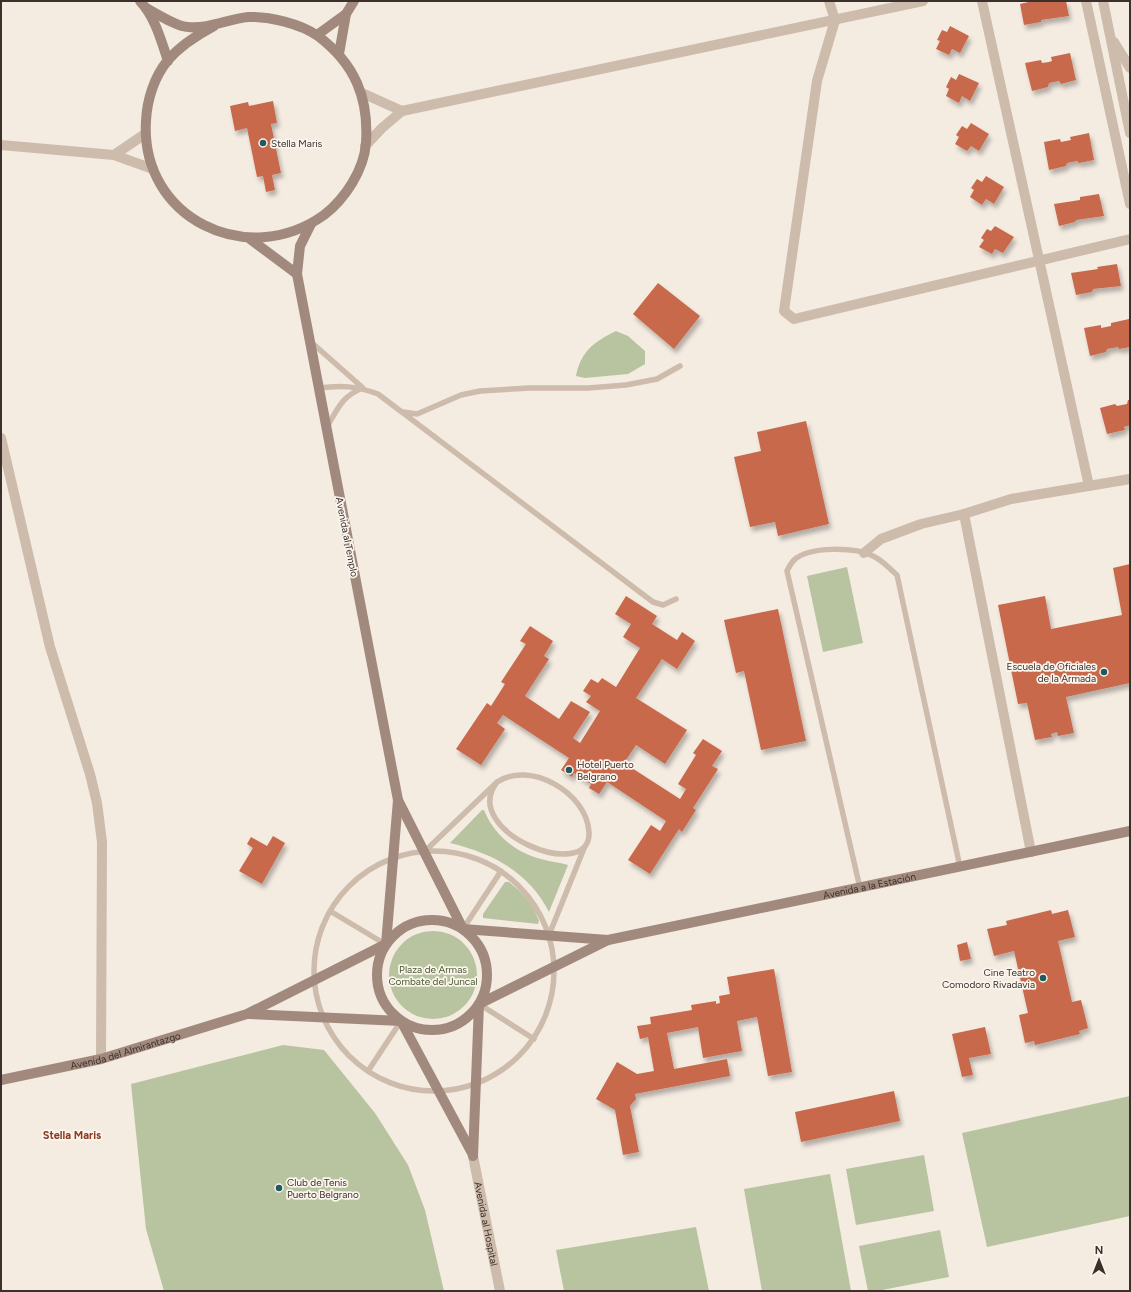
<svg xmlns="http://www.w3.org/2000/svg" width="1131" height="1292" viewBox="0 0 1131 1292" font-family="Figtree,sans-serif">
<style>
.green{fill:#b8c4a0}
.building{fill:#c8694b;filter:url(#shadow)}
.lines{fill:none;stroke-linecap:round;stroke-linejoin:round}
.lane{stroke:#cdbbac;stroke-width:5.5}
.street{stroke:#cdbbac;stroke-width:10}
.secondary{stroke:#a18a7d;stroke-width:10}
.poi-dot{fill:#1f5a5e;stroke:#fbf5ee;stroke-width:1.5}
.labels{text-anchor:middle;dominant-baseline:central;stroke-width:3.5;stroke-linejoin:round;paint-order:stroke}
.poi-label{font-size:10px;fill:#3b302b;stroke:#fbf5ee;text-anchor:start}
.street-label{font-size:10px;fill:#3b302b;stroke:#fbf5ee}
.park-label{font-size:10px;fill:#4a5a2e;stroke:#fbf5ee}
.neighbourhood-label{font-size:11px;font-weight:bold;fill:#8c3b22;stroke:#fbf5ee}
</style>
<defs>
<filter id="shadow"><feDropShadow dx="2.5" dy="4.5" stdDeviation="2" flood-color="#0004"/></filter>
</defs>
<rect width="100%" height="100%" fill="#f4ebe1"/>
<path class="green" d="M616,331L628,336L645,351V364L628,374L585,378L576,376C581,351 594,342 616,331Z
M847,567L863,643L823,652L807,576Z
M482,810H484C494,835 516,853 541,859C550,862 559,862 568,865L549,912C529,872 492,853 450,843Z
M505,882H509C522,892 534,905 539,921L538,924L483,918V914Z
M389 975a44 44 0 1 1 88 0a44 44 0 1 1-88 0Z
M283,1045L324,1050L375,1113L408,1165L425,1210L444,1291H164L146,1229L131,1084Z
M1130,1096V1216L987,1247L962,1133Z
M924,1155L934,1211L856,1225L846,1169Z
M830,1174L851,1291H762L744,1189Z
M696,1227L709,1291H564L556,1250Z
M940,1230L949,1277L877,1291H868L859,1246Z"/>
<path class="building" d="M1033,1H1066L1069,16L1041,20V22L1024,25L1020,4Z
M950,26L969,36L960,53L952,49L949,55L936,49L940,41L937,40L942,30L947,32Z
M1070,53L1076,80L1061,84L1059,81L1049,83L1048,87L1032,91L1025,63L1041,60L1042,63L1049,62L1052,61L1051,57Z
M959,74L979,83L970,101L962,96L959,103L946,96L949,89L946,87L951,77L956,80Z
M273,101L277,123L271,124L281,173L272,175L275,190L266,192L263,176L257,177L247,128L235,131L230,106L248,102L249,106Z
M971,123L989,134L979,151L971,146L967,151L955,144L959,137L956,135L962,126L967,129Z
M1089,133L1094,160L1079,163L1077,161L1067,163L1066,166L1049,170L1044,142L1060,139L1061,142L1071,140L1070,137Z
M986,176L1004,187L994,204L986,199L982,205L970,197L974,190L971,188L977,179L982,182Z
M1099,194L1104,216L1076,220L1075,222L1059,226L1054,204L1080,200V197Z
M995,226L1014,237L1003,253L995,249L992,254L979,247L984,240L981,238L987,229L991,231Z
M1117,264L1121,286L1093,289L1092,292L1076,295L1071,273L1098,269L1097,267Z
M658,283L700,316L674,349L633,314Z
M1129,319L1130,347L1119,349L1118,347L1107,349L1106,352L1090,356L1084,328L1101,325V328L1111,326V323Z
M1128,400H1130V425L1124,427L1125,430L1107,434L1100,408L1115,404L1117,406L1127,404Z
M806,421L829,524L778,536L775,522L750,527L734,457L761,451L757,432Z
M1130,564V683L1066,697L1074,733L1058,736L1057,732L1051,734L1052,737L1035,740L1027,703L1018,704L998,605L1045,596L1051,629L1122,615L1113,568Z
M626,596L657,616L652,624L677,640L682,632L695,641L677,669L662,659L636,698L687,730L665,764L636,745L624,763L680,799L686,789L678,784L696,755L693,753L703,739L722,751L712,766L718,769L693,808L696,810L682,832L679,829L650,874L628,860L651,825L660,831L666,821L607,782L599,794L589,788L591,784L574,773L572,777L561,770L569,758L503,715L497,723L505,729L481,765L456,749L487,703L491,706L505,684L501,682L526,644L520,641L530,626L553,641L544,656L549,659L525,696L559,719L571,701L590,712L573,738L580,743L600,711L586,702L591,696L583,691L591,679L598,683L602,678L616,687L640,648L623,637L631,624L615,614Z
M778,609L806,741L761,750L744,671L736,673L724,620Z
M273,836L285,843L262,884L239,871L253,848L247,844L251,837L267,846Z
M1051,910L1052,914L1068,910L1075,937L1058,941L1072,1002L1081,1000L1088,1028L1079,1031L1080,1034L1035,1045L1034,1041L1025,1043L1019,1015L1028,1013L1014,951L994,956L987,929L1007,925L1006,921Z
M967,942L971,959L960,961L957,945Z
M774,969L792,1072L768,1076L757,1017L737,1021L742,1051L703,1058L698,1027L667,1033L674,1069L727,1059L730,1076L635,1094L636,1099L630,1106L639,1152L623,1155L615,1110L596,1099L617,1062L637,1074L654,1071L648,1037L640,1039L637,1026L651,1024L650,1017L692,1010L691,1005L716,1001V1004L720,1003L719,996L730,994L727,977Z
M985,1027L991,1054L969,1058L973,1075L962,1077L952,1034Z
M894,1091L900,1121L801,1142L795,1112Z"/>
<g class="lines">
<path class="lane" d="M311,342L363,388
M319,388C342,385 356,386 378,394L653,602L663,605L676,599
M403,412L417,414L461,395L480,391L529,388H588L626,385L657,379L680,366
M327,427C338,408 342,396 363,388
M314 971a120 120 0 1 1 240 0a120 120 0 1 1-240 0Z
M424,852L497,782C530,760 587,793 589,832C592,885 458,832 497,782
M860,888L787,571C789,567 791,563 794,560C809,546 855,547 873,556C882,560 889,568 897,575L960,867
M330,911L385,944
M463,929L501,871
M549,935L585,846
M479,1004L534,1039
M368,1071L401,1021"/>
<g class="street">
<path d="M829,1L835,20L817,81L784,311L794,319L1130,239"/>
<path d="M982,1L1089,486"/>
<path d="M1086,1L1130,204"/>
<path d="M1103,1L1130,133"/>
<path d="M1114,42L1130,68"/>
<path d="M362,93L402,111"/>
<path d="M1,145L114,155L153,169"/>
<path d="M365,146L382,128L402,111L923,1"/>
<path d="M114,155L145,134"/>
<path d="M1,438L50,647L90,774L97,803L102,842L101,1059"/>
<path d="M964,514L1031,852"/>
<path d="M864,553L881,539L921,524L964,514L1011,499L1130,479"/>
<path id="s1" d="M473,1156L500,1291"/>
</g>
<g class="secondary">
<path d="M140,1C155,17 161,40 168,61"/>
<path d="M146,8C156,13 177,27 188,27C209,29 228,19 248,17C269,16 301,24 318,36C355,64 369,98 366,143C364,170 345,199 324,215C247,270 140,218 146,121C147,100 154,77 168,60C181,45 197,35 214,26"/>
<path d="M317,35L346,14"/>
<path d="M339,54L346,14L354,1"/>
<path d="M250,239L297,274"/>
<path d="M398,800L463,929L608,940"/>
<circle cx="432" cy="975" r="55"/>
<path d="M249,1014L401,1021L473,1155"/>
<path id="s2" d="M1,1080L101,1059L247,1014L386,944L398,800L297,274L300,246L311,224"/>
<path id="s3" d="M473,1156L479,1004L608,940L1130,831"/>
</g>
</g>
<g class="poi-dot">
<circle cx="263" cy="143" r="4"/>
<circle cx="1104" cy="672" r="4"/>
<circle cx="569" cy="770" r="4"/>
<circle cx="1043" cy="978" r="4"/>
<circle cx="279" cy="1188" r="4"/>
</g>
<g class="labels">
<g class="poi-label">
<text x="271" y="143">Stella Maris</text>
<text x="1096" y="666" text-anchor="end">Escuela de Oficiales<tspan x="1096" dy="12">de la Armada</tspan></text>
<text x="577" y="764">Hotel Puerto<tspan x="577" dy="12">Belgrano</tspan></text>
<text x="1035" y="972" text-anchor="end">Cine Teatro<tspan x="1035" dy="12">Comodoro Rivadavia</tspan></text>
<text x="287" y="1182">Club de Tenis<tspan x="287" dy="12">Puerto Belgrano</tspan></text>
</g>
<g class="street-label">
<text transform="translate(347 537) rotate(79)">Avenida al Templo</text>
<text stroke="none"><textPath href="#s3" startOffset="563">Avenida a la Estación</textPath></text>
<text stroke="none"><textPath href="#s2" startOffset="128">Avenida del Almirantazgo</textPath></text>
<text stroke="none"><textPath href="#s1" startOffset="69">Avenida al Hospital</textPath></text>
</g>
<g class="park-label">
<text x="433" y="969">Plaza de Armas<tspan x="433" dy="12">Combate del Juncal</tspan></text>
</g>
<g class="neighbourhood-label">
<text x="72" y="1135">Stella Maris</text>
</g>
</g>
<rect width="1131" height="1292" fill="none" stroke="#3b302b" stroke-width="4"/>
<g transform="translate(1099 1260)" stroke="#fbf5ee" stroke-width="3" paint-order="stroke">
<path d="M0-3L7 15L0 10L-7 15Z" fill="#3b302b"/>
<text y="-6" font-size="11" font-weight="bold" text-anchor="middle" fill="#3b302b">N</text>
</g>
</svg>
